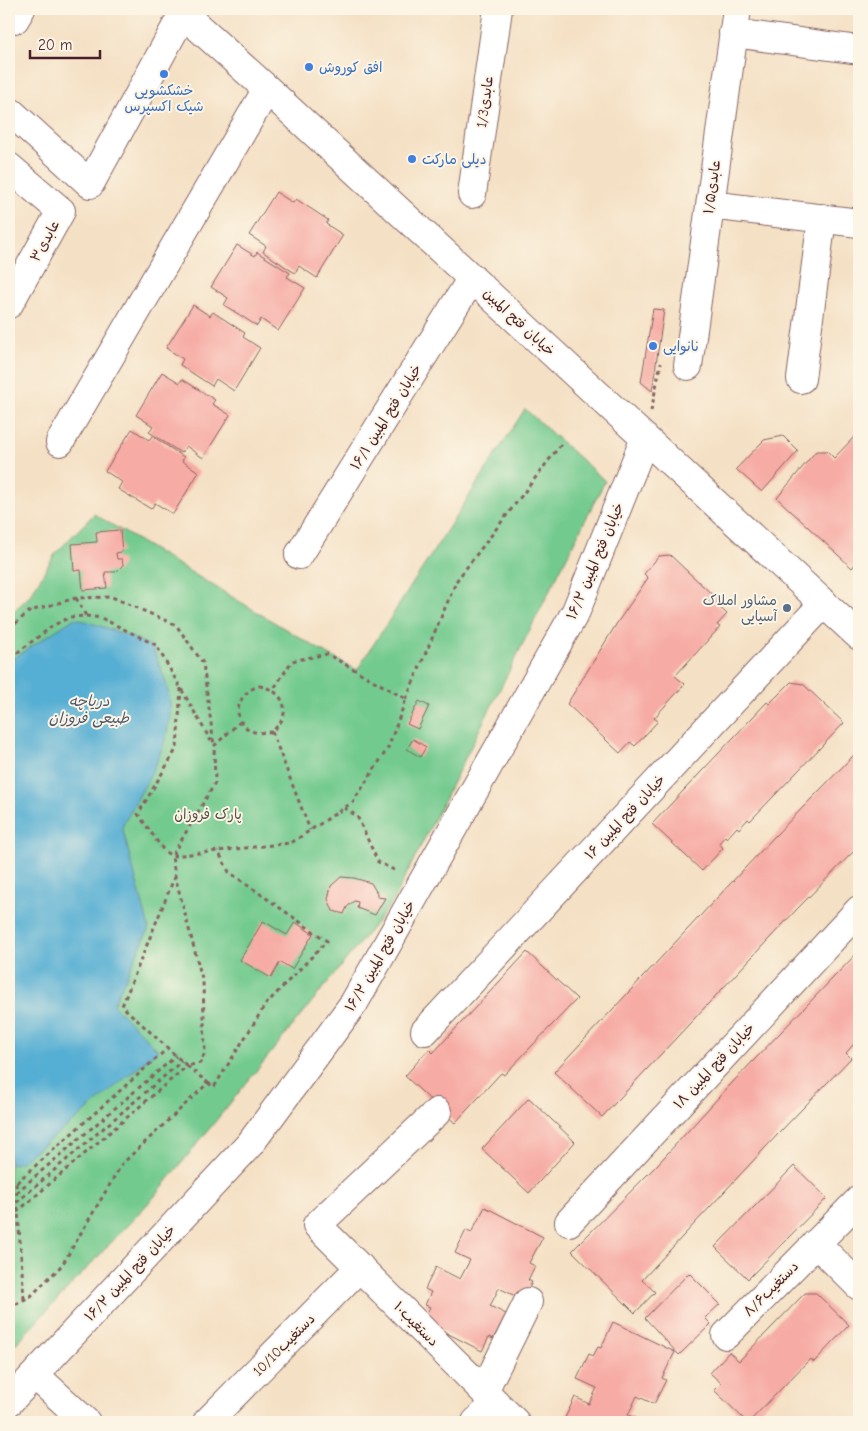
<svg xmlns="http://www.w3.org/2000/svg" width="868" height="1431" viewBox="0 0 868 1431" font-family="'Comic Neue','Playpen Sans Arabic',sans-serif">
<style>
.green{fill:#73ca8f;stroke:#5e745d}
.water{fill:#55aed3;stroke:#50667f}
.building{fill:#f6aba4}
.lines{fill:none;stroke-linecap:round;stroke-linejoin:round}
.minor-casing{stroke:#866361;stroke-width:30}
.path{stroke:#866361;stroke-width:3;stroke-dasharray:4 4;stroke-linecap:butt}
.minor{stroke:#fff;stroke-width:28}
.shop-dot{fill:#3f7fe0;stroke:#fcf5e5;stroke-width:2}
.service-dot{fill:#5c6f8a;stroke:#fcf5e5;stroke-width:2}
.labels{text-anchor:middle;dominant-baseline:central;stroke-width:4;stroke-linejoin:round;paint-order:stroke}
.shop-label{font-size:14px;fill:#366cbe;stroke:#fcf5e5;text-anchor:start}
.street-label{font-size:14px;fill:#4a1f2b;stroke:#fcf5e5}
.service-label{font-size:14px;fill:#4e5e75;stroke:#fcf5e5;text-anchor:end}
.park-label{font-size:14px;fill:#565249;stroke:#fcf5e5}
.water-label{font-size:15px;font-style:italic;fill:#4e586e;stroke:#fcf5e5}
</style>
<rect width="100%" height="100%" fill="#fcf5e5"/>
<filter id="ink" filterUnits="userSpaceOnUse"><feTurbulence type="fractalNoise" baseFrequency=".02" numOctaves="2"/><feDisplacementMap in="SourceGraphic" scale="10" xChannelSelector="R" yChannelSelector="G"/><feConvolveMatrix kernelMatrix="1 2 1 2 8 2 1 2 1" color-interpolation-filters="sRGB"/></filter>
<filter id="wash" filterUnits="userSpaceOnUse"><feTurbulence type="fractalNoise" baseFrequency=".0096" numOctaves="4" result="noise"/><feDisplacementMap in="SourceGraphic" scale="20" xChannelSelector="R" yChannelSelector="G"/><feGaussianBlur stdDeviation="1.12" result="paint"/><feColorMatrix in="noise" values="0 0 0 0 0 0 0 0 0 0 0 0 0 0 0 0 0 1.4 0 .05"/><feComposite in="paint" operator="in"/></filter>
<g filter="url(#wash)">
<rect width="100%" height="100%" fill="#f4e0c4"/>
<path class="green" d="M525,409L605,481L392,903L155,1196L9,1351V615L29,597L55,554L94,514L327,654L357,670Z"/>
<path class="water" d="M75,618C101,626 128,634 152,647C158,662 166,679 169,695C177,740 142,788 122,827L149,928L113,1005L158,1050L77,1119L20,1162L9,1165V659H12Z"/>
<g id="blocks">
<path class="building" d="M276,192L293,203L296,199L328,220L326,224L343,235L317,278L299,266L295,273L263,252L266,246L249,235Z
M237,245L255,256L257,252L290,273L287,277L305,288L278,331L261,319L257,326L224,305L228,298L211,287Z
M193,305L210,316L213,312L245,333L243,337L260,348L234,391L216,379L212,386L180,365L183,359L166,348Z
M653,309L664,310L652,391L641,382Z
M162,372L180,383L182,379L215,400L212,404L230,415L203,458L186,446L181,453L149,432L153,426L136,415Z
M132,429L149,440L152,436L184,457L182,461L199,472L173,514L155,503L151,509L118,489L122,482L105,471Z
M856,435L859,438V559L852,568L777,498L816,451H827L834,458Z
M783,436L798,451L762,492L736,469L764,440Z
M120,530L122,552L116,553L117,559H122L123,565L116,572H105L107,588L83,590L81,570L74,571L72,544L97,542L96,532Z
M670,555L719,601L716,604L727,614L717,625L720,627L675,676L685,684L654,718L658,721L635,746L630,742L620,753L567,704L617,623L648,578L644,574L659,556Z
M791,682L803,684L844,723L750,821L748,819L739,829L737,827L727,838L725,836L719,843L723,848L702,871L652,824L767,702L769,704Z
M419,701L429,706L418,729L407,724Z
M413,739L426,747L420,757L407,749Z
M855,754L859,757V846L798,908L602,1117L554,1072L774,837Z
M341,877L354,878L371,883L377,893V897L385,898L375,915L357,908L358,902L354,901L347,907L344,914L333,911L328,899L331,886Z
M263,921L287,935L295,922L313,934L292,969L280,962L271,978L240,960Z
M859,951V1038L846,1053L851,1058L779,1133L642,1280L655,1292L635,1313L572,1251L656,1166L729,1086Z
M527,952L577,999L504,1075L501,1073L455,1123L405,1076L429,1049L433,1053Z
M529,1098L575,1142L529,1193L482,1149Z
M794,1166L827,1198L748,1279L715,1247Z
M485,1207L543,1237L529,1263L535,1266L528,1280L532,1282L523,1300L499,1288L490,1306L506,1314L493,1339L489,1337L482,1351L423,1321L430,1307L425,1305L431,1292L425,1289L436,1267L460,1279L470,1260L455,1253L466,1230L471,1233Z
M689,1273L720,1304L705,1318L711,1324L679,1355L645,1318Z
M805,1293H816L849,1325L814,1362L810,1359L749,1422H747L714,1390L721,1383L710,1373L729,1352L739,1361Z
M613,1322L675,1352L662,1378L666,1380L654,1404L637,1396L628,1415L644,1422H563L575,1397L589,1404L597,1388L577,1379L589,1354L593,1356L598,1347L601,1348Z"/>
</g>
</g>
<g filter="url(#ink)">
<use href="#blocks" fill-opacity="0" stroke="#866361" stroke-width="1"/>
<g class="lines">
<defs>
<path id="minor" d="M178,9L267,89L859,636
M15,19L21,9
M733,33L859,50
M12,113L90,184L183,14
M9,167L61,211L9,304
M472,194L498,9
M710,205L859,223
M688,366L737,9
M801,379L822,218
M60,442L267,89
M299,555L472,278
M425,1031L824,603
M437,1112L317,1225L515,1422
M569,1222L859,910
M816,1243L859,1286
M726,1335L859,1200
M35,1375L86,1422
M484,1391L528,1302
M9,1402L250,1144L354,1003L576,611L645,438
M207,1422L360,1267
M476,1422L496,1403"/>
</defs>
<use href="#minor" class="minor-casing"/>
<path class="path" d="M651,411L661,363
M76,598L86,616
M9,629L30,611L76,598L112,597L176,625L203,663L214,746
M9,651L18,652L54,625L70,617L86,616L101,618L156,645L211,741
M259,686C277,688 292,705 280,723C278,726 274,729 272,732C265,732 258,734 252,731C229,721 237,692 259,686Z
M181,688L177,748L138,814L164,851L172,856L291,843L353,802L388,748L406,699L327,654L292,661L273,690
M406,699L457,580L562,443
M272,732L310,830
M344,808L357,816L378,862L394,870
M175,876L122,1006L187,1066L200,1063L205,1053L203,982L175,876L172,856L215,783L214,746L241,721
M208,1083L214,1087L266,1004L327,941L229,872L218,851
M16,1183L24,1300
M9,1185L16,1183L168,1048
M9,1195L17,1192L176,1056
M9,1205L17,1202L182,1061
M9,1214L18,1211L187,1066L208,1083L122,1164L62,1265L31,1296L9,1308"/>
<use href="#minor" class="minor"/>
</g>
</g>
<g class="shop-dot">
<circle cx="309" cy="67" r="5"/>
<circle cx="164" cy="74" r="5"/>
<circle cx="412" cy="159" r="5"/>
<circle cx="653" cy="346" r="5"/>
</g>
<circle class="service-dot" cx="787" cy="608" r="5"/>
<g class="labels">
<g class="shop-label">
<text x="319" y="67">افق کوروش</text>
<text x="164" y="90" text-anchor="middle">خشکشویی<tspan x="164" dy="16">شیک اکسپرس</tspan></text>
<text x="422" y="159">دیلی مارکت</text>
<text x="663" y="346">نانوایی</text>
</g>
<g class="street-label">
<text transform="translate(485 102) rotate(-82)">عابدی1/3</text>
<text transform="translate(712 187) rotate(-82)">عابدی۱/۵</text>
<text transform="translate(45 241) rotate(-61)">عابدی۳</text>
<text transform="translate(519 322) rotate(43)">خیابان فتح المبین</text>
<text transform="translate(386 417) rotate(-58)">خیابان فتح المبین ۱۶/۱</text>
<text transform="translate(595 561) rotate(-67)">خیابان فتح المبین ۱۶/۲</text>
<text transform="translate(625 817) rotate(-47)">خیابان فتح المبین ۱۶</text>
<text transform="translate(380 956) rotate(-60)">خیابان فتح المبین ۱۶/۲</text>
<text transform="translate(714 1066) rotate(-47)">خیابان فتح المبین ۱۸</text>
<text transform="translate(130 1273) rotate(-47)">خیابان فتح المبین ۱۶/۲</text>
<text transform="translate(771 1289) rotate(-45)">دستغیب۸/۶</text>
<text transform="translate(416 1324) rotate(45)">دستغیب۱۰</text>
<text transform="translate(284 1345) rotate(-45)">10/10دستغیب</text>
</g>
<g class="service-label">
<text x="777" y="600">مشاور املاک<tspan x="777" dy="16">آسیایی</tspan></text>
</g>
<g class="park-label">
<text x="208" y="814">پارک فروزان</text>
</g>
<g class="water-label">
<text x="89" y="701">دریاچه<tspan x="89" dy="17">طبیعی فروزان</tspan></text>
</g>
</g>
<rect width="868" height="1431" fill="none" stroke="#fcf5e5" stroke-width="30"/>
<path d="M30 50v8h70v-8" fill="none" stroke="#4a1f2b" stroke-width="2.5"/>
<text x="38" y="50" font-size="15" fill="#4a1f2b" stroke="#fcf5e5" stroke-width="4" paint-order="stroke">20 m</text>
</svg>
